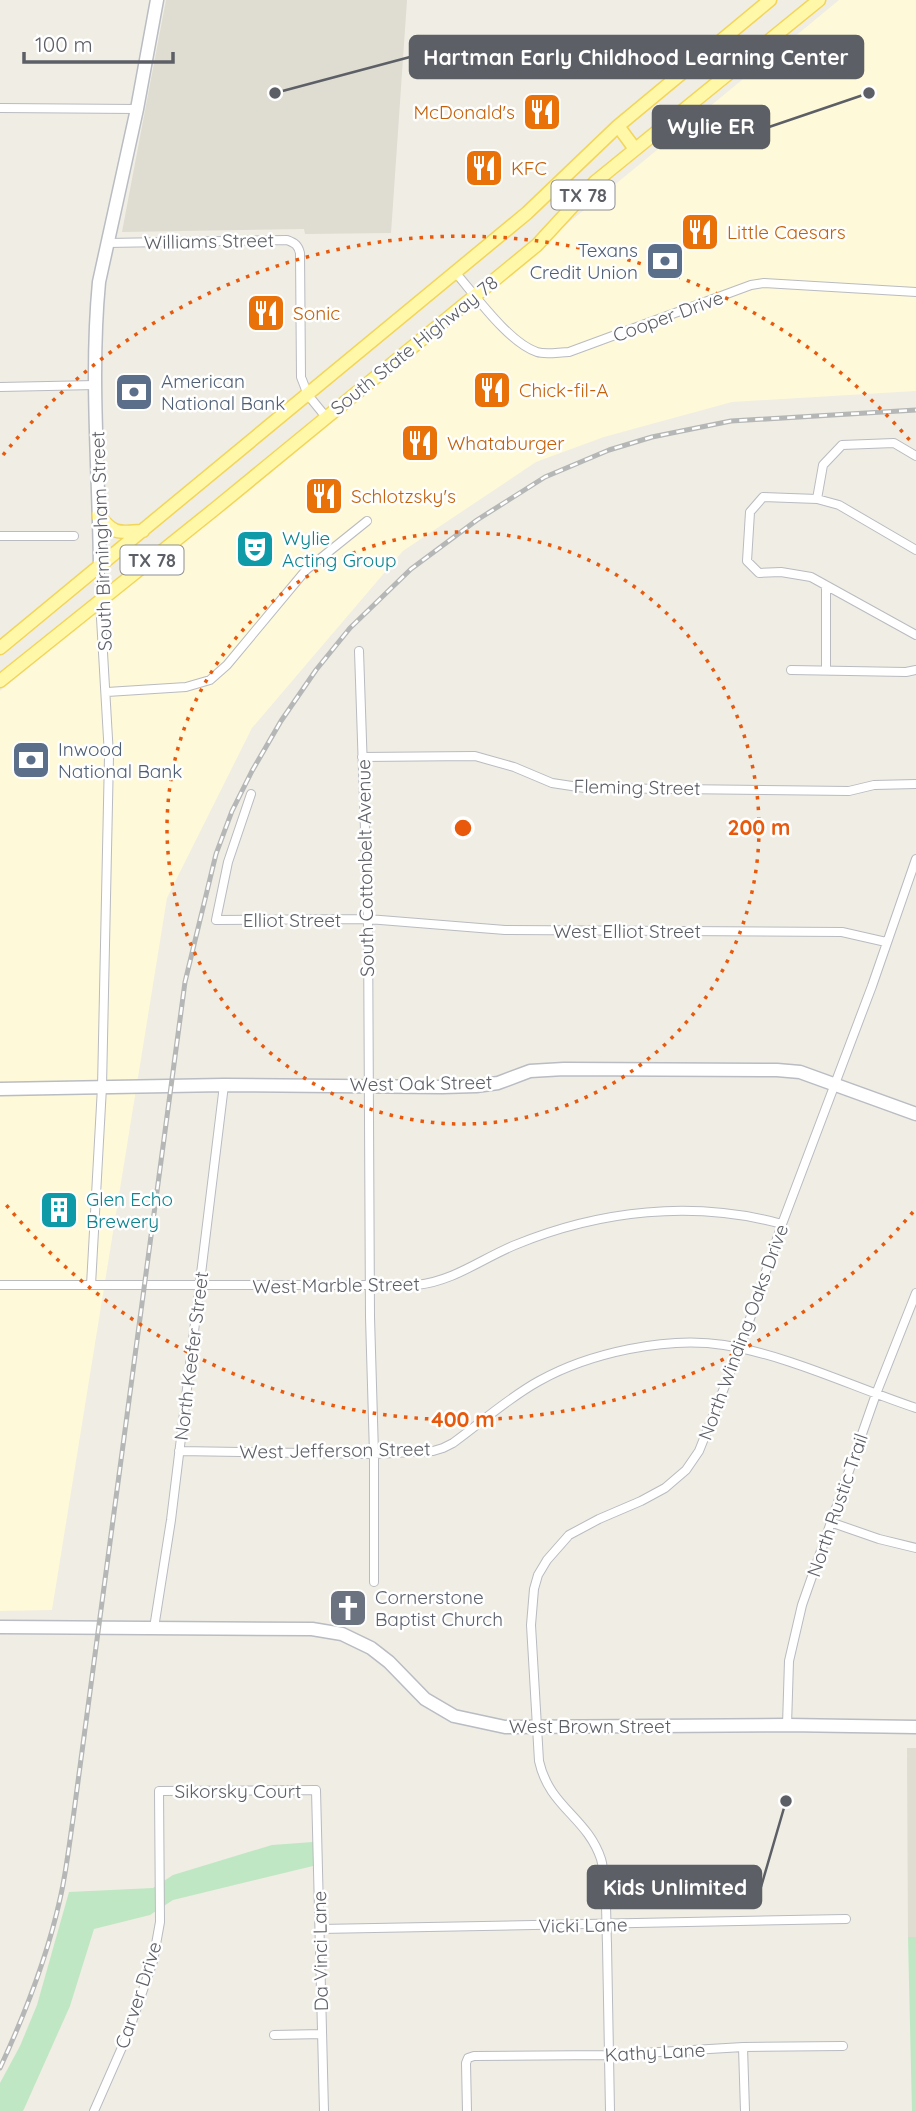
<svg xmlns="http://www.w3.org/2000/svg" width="916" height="2111" viewBox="0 0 916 2111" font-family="Quicksand,sans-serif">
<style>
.commercial{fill:#fef9d9}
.education{fill:#dfdcd2}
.green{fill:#c0e7c3}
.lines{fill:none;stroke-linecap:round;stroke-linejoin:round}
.street-casing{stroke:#b9bbc0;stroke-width:10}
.secondary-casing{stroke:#b9bcc2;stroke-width:15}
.primary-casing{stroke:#f3d558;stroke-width:15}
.street{stroke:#fff;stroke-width:8}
.secondary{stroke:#fff;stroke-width:12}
.primary{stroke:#fff8a8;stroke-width:12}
.rail-casing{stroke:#b5b6b6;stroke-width:5}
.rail{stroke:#fff;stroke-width:2.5;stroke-dasharray:8;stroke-linecap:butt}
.ring{fill:none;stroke:#e8590c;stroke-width:3.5;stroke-dasharray:3.5 7}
.labels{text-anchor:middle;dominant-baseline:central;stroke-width:5;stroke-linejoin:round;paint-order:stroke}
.shield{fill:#fff;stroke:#8d8f93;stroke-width:2}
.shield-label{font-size:18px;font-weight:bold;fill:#5c5f65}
.food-label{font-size:19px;fill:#c56008;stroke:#fff;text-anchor:start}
.street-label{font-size:19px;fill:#5c5f65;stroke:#fff}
.service-label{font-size:19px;fill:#4e5e75;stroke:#fff;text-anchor:start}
.culture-label{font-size:19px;fill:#0d838f;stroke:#fff;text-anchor:start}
.worship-label{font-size:19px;fill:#5b616d;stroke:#fff;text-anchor:start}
.centre{fill:#e8590c;stroke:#fff;stroke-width:3.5}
.ring-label{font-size:21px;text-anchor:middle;font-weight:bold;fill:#e8590c;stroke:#fff;stroke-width:5;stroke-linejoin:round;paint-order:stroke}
.leader{fill:none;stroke:#5c5f65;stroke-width:2.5}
.callout-dot{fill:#5c5f65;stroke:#fff;stroke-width:2.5}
.callout{fill:#5c5f65;stroke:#5c5f65;stroke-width:2.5}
.callout-label{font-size:21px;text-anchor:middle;font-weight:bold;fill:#fff}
</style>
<rect width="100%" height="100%" fill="#efede4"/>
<path class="commercial" d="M839,0H916V391L732,402L604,437L536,462L403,551L252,728L167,898L52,1610L0,1611V691Z"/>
<path class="education" d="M166,0H407L391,233L305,234L304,229L122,232Z
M907,1748H916V1937H908Z"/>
<path class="green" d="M313,1842V1866L173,1900L150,1915L94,1929L70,2006L24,2109L23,2111H0V2083L20,2046L37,2005L69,1892L153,1888L173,1875L272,1845Z
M908,1937H916V2111H912Z"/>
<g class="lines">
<defs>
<path id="street" d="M0,108L137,109
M107,243L287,240C295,243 298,245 300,253L301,377L308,395L326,417
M455,272C475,295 509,343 537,352C546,355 559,352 569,352L751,285L764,283L916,292
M0,387L96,385
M916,456L894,443L842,445L823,465L817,499L763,497L750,512L747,561L759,573L781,572L811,577L916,635
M817,499L839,505L916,550
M0,536H74
M826,587V670
M359,651L368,919L370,1317L374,1454V1582
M791,670L906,672L916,670
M107,692L186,687L210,680L227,665L306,570L367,521
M362,757L475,756L514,767L552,783L585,788L849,791L874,785L916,784
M251,794L228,862L216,920L368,919L505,930L842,932L886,942
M0,1285H417C454,1281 481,1259 515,1245C600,1210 693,1200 782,1224
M91,1285L102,1087L109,756L100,601V567
M179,1451L374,1454L433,1451L443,1448L453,1443C482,1422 508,1398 539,1381C589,1353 667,1336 724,1345C790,1356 853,1387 916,1408
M830,1522L879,1539L916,1548
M154,1628L171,1520L224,1085
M787,1725L789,1661L802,1605L876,1394L916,1293
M320,1929L846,1919
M274,2035L322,2034
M743,2047L745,2111
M94,2111L127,2036L153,1961L160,1922L159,1791L316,1790L324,2111
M467,2111L466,2063L468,2058L474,2056L609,2055L743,2047L843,2046
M610,2111C609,2055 608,2000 607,1944C606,1922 607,1879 601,1859C587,1817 549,1807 539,1761L531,1625L534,1589L538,1575L547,1560L569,1535L599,1519L641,1501L665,1488L686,1470L699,1451L740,1348L782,1224L872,986L916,859"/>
<path id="secondary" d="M100,567C99,472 90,376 99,282L137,109L157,0
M0,1089L224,1085L442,1087L476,1086L498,1083L530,1071L564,1069L777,1070L800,1072L916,1114
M0,1627L312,1629L342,1634L371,1648L389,1662L425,1699L454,1716L505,1727L787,1725L916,1727"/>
<path id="primary" d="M618,126L635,149
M99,516C116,536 119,532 143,531
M0,648L527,213L618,126L770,0
M0,681L216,508L537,245L595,182L819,0"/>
</defs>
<use href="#street" class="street-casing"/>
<use href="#secondary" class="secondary-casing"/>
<use href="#primary" class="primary-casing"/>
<use href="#street" class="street"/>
<use href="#secondary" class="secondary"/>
<use href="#primary" class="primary"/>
<defs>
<path id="rail" d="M0,2068C25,2014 47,1958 60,1899C66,1873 69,1846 73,1819L185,982L216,854L232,811L252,771L281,721L316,670L350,628L411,569L477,520L545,477L609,450L652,437L731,421L916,410"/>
</defs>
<use href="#rail" class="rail-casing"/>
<use href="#rail" class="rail"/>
</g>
<g class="ring">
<circle cx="463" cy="828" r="296"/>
<path d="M913 1212A592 592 0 0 1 3 1201M3 455A592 592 0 0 1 913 444"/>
</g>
<defs>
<symbol id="restaurant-square" viewBox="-11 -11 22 22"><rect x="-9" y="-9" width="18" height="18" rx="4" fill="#e8710a" stroke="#fff"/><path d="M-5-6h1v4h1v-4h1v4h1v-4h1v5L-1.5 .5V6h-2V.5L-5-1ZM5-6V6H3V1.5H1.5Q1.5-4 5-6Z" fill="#fff"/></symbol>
<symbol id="bank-square" viewBox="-11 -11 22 22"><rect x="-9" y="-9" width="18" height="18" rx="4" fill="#5c6f8a" stroke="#fff"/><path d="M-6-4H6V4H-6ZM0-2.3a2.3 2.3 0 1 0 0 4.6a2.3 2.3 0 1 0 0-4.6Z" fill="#fff"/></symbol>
<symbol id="theatre-square" viewBox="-11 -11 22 22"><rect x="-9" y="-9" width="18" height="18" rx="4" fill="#0f9aa8" stroke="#fff"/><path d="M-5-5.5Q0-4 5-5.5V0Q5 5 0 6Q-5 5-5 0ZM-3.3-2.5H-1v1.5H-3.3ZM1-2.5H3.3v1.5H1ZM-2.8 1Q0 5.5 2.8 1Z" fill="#fff"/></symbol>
<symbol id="building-square" viewBox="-11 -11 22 22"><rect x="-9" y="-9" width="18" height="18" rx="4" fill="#0f9aa8" stroke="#fff"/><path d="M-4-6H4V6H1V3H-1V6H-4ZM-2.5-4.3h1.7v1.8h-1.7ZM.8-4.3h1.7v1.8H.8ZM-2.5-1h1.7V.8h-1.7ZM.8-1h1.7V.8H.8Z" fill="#fff"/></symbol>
<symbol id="church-square" viewBox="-11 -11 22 22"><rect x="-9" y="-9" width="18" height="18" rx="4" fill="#6b7280" stroke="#fff"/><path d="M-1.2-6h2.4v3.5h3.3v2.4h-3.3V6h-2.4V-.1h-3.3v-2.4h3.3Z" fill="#fff"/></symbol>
</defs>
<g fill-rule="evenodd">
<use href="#restaurant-square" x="520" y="90" width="44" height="44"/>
<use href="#restaurant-square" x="462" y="146" width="44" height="44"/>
<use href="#restaurant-square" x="678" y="210" width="44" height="44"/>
<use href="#bank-square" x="643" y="239" width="44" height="44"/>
<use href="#restaurant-square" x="244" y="291" width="44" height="44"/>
<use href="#restaurant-square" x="470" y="368" width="44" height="44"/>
<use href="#bank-square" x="112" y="370" width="44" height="44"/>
<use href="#restaurant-square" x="398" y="421" width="44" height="44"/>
<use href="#restaurant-square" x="302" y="474" width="44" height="44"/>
<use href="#theatre-square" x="233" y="527" width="44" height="44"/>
<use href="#bank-square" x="9" y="738" width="44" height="44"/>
<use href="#building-square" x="37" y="1188" width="44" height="44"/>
<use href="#church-square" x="326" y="1586" width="44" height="44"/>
</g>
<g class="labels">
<g class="shield">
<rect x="551.5" y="180.5" width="63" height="29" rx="5"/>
<rect x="120.5" y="545.5" width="63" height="29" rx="5"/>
</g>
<g class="shield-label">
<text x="583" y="195">TX 78</text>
<text x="152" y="560">TX 78</text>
</g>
<g class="food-label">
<text x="515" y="112" text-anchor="end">McDonald's</text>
<text x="511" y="168">KFC</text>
<text x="727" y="232">Little Caesars</text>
<text x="293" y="313">Sonic</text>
<text x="519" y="390">Chick-fil-A</text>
<text x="447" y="443">Whataburger</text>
<text x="351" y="496">Schlotzsky's</text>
</g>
<g class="street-label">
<text transform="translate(209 241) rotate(-1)">Williams Street</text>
<text transform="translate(668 316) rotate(-20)">Cooper Drive</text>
<text transform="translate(414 345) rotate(-39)">South State Highway 78</text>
<text transform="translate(101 541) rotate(-92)">South Birmingham Street</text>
<text transform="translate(637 787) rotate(1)">Fleming Street</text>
<text transform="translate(365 868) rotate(-91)">South Cottonbelt Avenue</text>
<text x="292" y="920">Elliot Street</text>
<text x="627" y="931">West Elliot Street</text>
<text transform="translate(421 1083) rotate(-1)">West Oak Street</text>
<text transform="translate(336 1285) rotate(-1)">West Marble Street</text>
<text transform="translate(743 1332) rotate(-70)">North Winding Oaks Drive</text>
<text transform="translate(191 1356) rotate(-83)">North Keefer Street</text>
<text transform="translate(335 1450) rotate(-1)">West Jefferson Street</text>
<text transform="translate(837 1505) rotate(-71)">North Rustic Trail</text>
<text x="590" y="1726">West Brown Street</text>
<text x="238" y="1791">Sikorsky Court</text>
<text transform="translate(583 1925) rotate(-1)">Vicki Lane</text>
<text transform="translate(320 1951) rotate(-91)">Da Vinci Lane</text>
<text transform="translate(138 1995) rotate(-72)">Carver Drive</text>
<text transform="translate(655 2052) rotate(-3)">Kathy Lane</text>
</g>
<g class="service-label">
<text x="638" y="250" text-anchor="end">Texans<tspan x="638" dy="22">Credit Union</tspan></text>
<text x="161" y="381">American<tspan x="161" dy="22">National Bank</tspan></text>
<text x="58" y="749">Inwood<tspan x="58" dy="22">National Bank</tspan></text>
</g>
<g class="culture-label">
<text x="282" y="538">Wylie<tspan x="282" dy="22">Acting Group</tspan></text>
<text x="86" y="1199">Glen Echo<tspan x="86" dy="22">Brewery</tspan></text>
</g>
<g class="worship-label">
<text x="375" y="1597">Cornerstone<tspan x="375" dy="22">Baptist Church</tspan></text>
</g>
</g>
<circle cx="463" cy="828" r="10" class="centre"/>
<g class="ring-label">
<text x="759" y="835">200 m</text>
<text x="463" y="1427">400 m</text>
</g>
<path class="leader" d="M275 93L410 57M869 93L769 127M786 1801L761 1887"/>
<g class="callout-dot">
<circle cx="275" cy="93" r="7"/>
<circle cx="869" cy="93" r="7"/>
<circle cx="786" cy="1801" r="7"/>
</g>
<g class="callout">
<rect x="410" y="36" width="453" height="42" rx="7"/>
<rect x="653" y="106" width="116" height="42" rx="7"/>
<rect x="588" y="1866" width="173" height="42" rx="7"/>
</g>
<g class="callout-label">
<text x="636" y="65">Hartman Early Childhood Learning Center</text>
<text x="711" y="134">Wylie ER</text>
<text x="675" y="1895">Kids Unlimited</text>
</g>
<path d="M24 52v10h149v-10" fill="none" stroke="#5c5f65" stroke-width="3.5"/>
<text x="35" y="52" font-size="21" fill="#5c5f65" stroke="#ffffff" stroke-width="5" paint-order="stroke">100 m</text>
</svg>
